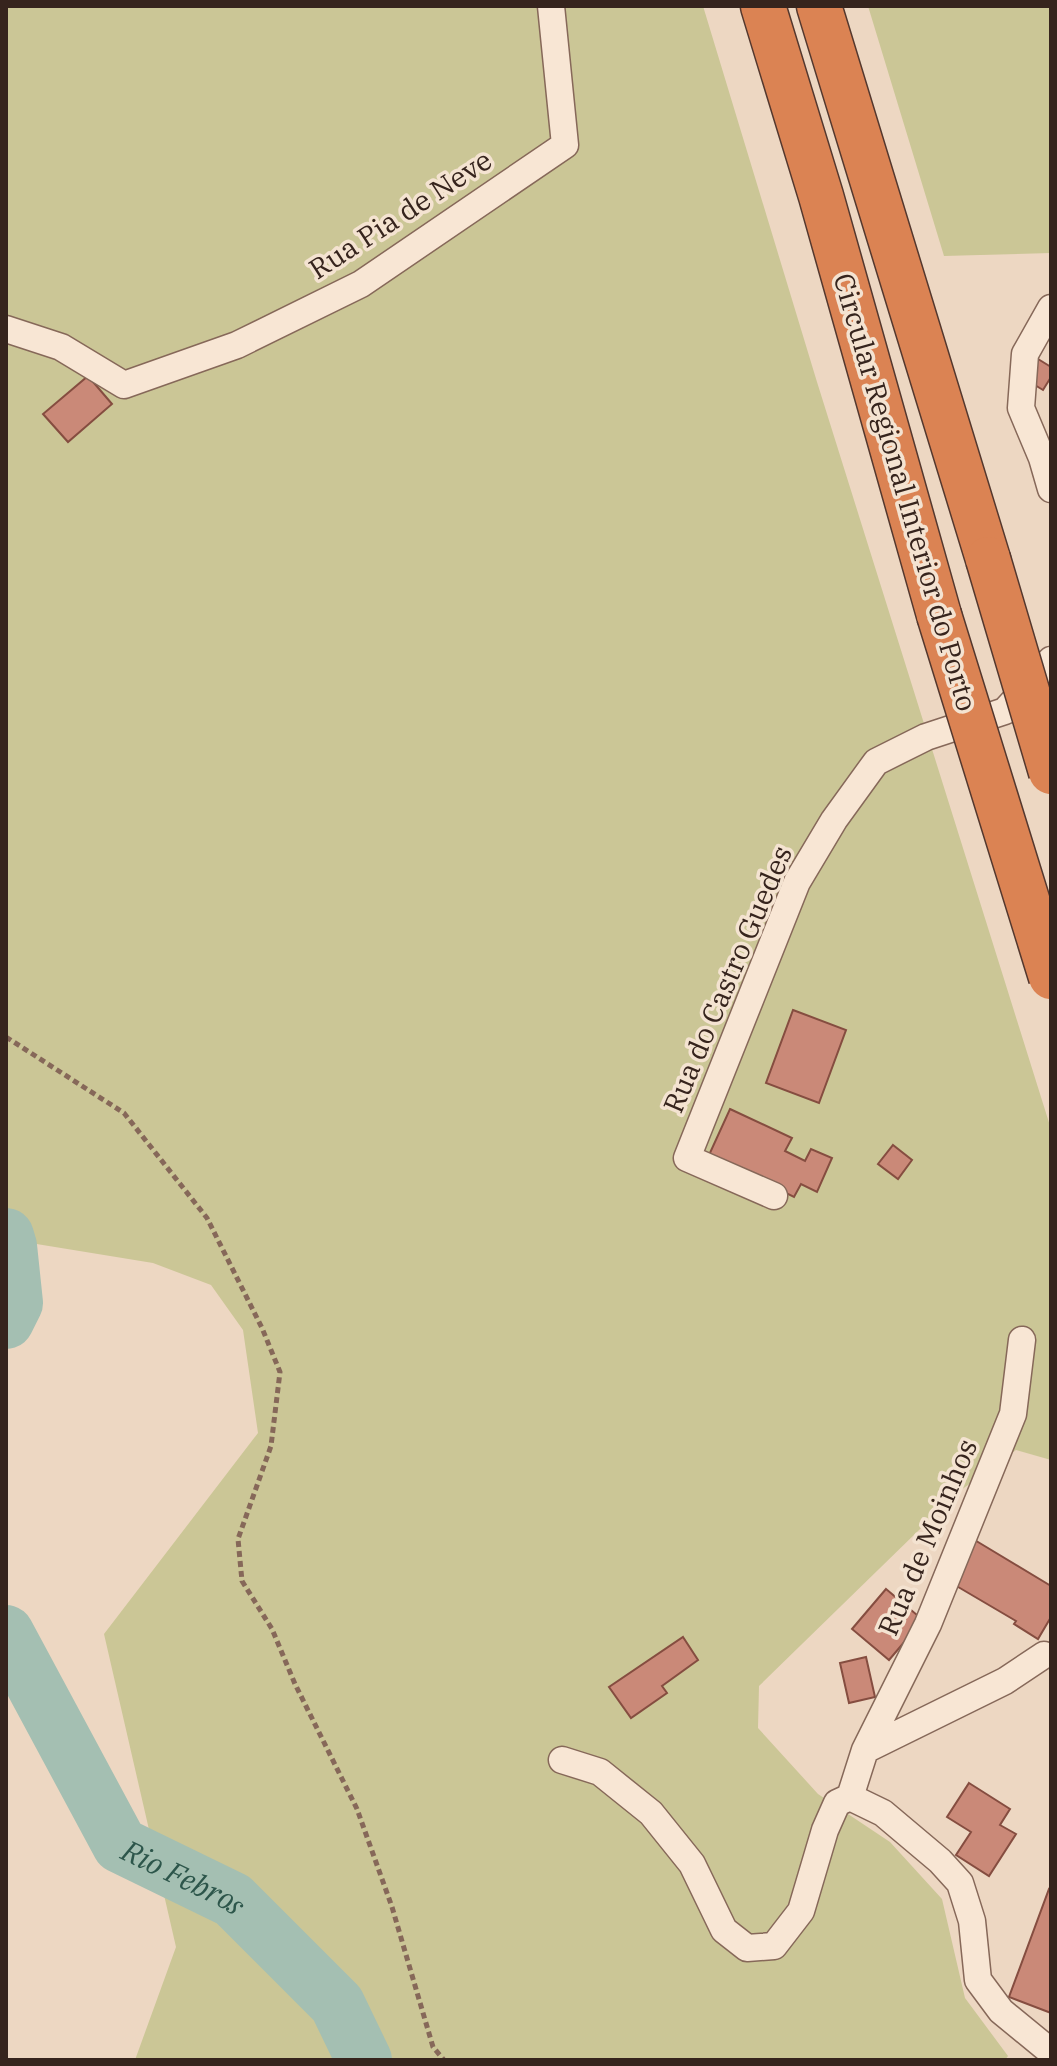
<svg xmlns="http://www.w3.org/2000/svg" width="1057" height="2066" viewBox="0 0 1057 2066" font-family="'IBM Plex Serif',serif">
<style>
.green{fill:#cbc696}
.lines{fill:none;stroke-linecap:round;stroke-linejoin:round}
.river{stroke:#a4bfb2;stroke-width:56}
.building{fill:#ca8978;stroke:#854d40;stroke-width:2}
.minor-casing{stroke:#866859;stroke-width:29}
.motorway-casing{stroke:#54382e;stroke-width:47}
.path{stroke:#866859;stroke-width:5;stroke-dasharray:6 4;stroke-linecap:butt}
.minor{stroke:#f8e6d4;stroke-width:26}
.motorway{stroke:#db8353;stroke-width:44}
.motorway-bridge-casing{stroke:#54382e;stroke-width:47;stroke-linecap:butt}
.motorway-bridge{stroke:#db8353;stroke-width:44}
.labels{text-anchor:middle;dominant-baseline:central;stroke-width:7;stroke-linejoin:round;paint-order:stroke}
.street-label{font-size:28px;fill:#36241d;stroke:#f4e3d1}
.water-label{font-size:30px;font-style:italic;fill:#2d564b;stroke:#f4e3d1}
</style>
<rect width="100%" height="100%" fill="#edd7c2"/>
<path class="green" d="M6,6H703L817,382L1051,1129V1460L1016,1450L957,1493L759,1686L758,1728L818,1794L890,1842L942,1899L965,1998L1008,2056L1005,2060H135L176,1947L104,1634L258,1433L243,1330L211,1285L153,1263L6,1239Z
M868,6H1051V253L944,256Z"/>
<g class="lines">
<g class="river">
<path d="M6,1236L9,1246L15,1303L6,1321"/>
<path id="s1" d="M6,1633L120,1845L233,1900L337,2004L364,2060"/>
</g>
</g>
<path class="building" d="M1038,359L1051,367V377L1043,390L1025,379Z
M88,376L112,404L68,442L43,414Z
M793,1010L846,1030L819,1103L766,1083Z
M730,1109L792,1138L785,1151L805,1161L811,1149L832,1158L817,1192L801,1184L794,1197L709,1155Z
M893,1145L912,1160L898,1179L878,1164Z
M973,1539L1051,1586V1617L1038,1639L1014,1624L1016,1621L948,1581Z
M886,1589L923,1620L889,1660L852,1629Z
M683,1637L698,1660L662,1686L667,1693L631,1718L609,1687Z
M866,1657L875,1697L849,1703L840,1663Z
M969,1783L1010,1809L1000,1825L1016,1834L989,1876L956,1855L971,1832L947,1817Z
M1049,1889L1051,1890V2013L1009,1997Z"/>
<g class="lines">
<defs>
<path id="minor" d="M1051,308L1025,354L1021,408L1042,458L1051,489
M6,329L61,347L124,385L237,345L361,284L565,145L551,6
M774,1196L687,1158L797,882L834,820L876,762L926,737L1005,711L1051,660
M865,1750L1005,1681L1044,1655
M562,1760L600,1772L651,1813L692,1864L724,1930L747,1948L774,1946L801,1911L825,1830L837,1803L850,1797L883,1813L940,1861L960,1883L972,1921L978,1980L1001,2011L1051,2052
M850,1797L865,1750L928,1624L1013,1414L1022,1340"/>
<path id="motorway" d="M763,6L821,196L939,615
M819,6L988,559"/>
</defs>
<use href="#minor" class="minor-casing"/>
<use href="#motorway" class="motorway-casing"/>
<path class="path" d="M6,1037L124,1113L207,1218L262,1328L280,1372L271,1446L238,1539L242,1581L272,1629L295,1684L357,1809L392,1907L433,2047L444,2060"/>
<use href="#minor" class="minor"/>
<use href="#motorway" class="motorway"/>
<defs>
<path id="motorway-bridge" d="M988,559L1051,772
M939,615L1051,977"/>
</defs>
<use href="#motorway-bridge" class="motorway-bridge-casing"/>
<use href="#motorway-bridge" class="motorway-bridge"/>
</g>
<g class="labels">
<g class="street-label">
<text transform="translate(400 214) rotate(-33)">Rua Pia de Neve</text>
<text transform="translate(906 492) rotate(74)">Circular Regional Interior do Porto</text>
<text transform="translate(727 979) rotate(-67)">Rua do Castro Guedes</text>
<text transform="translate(927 1537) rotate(-67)">Rua de Moinhos</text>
</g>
<g class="water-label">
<text stroke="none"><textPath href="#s1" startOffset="312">Rio Febros</textPath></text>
</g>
</g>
<rect width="1057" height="2066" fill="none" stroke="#36241d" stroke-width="16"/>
</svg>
